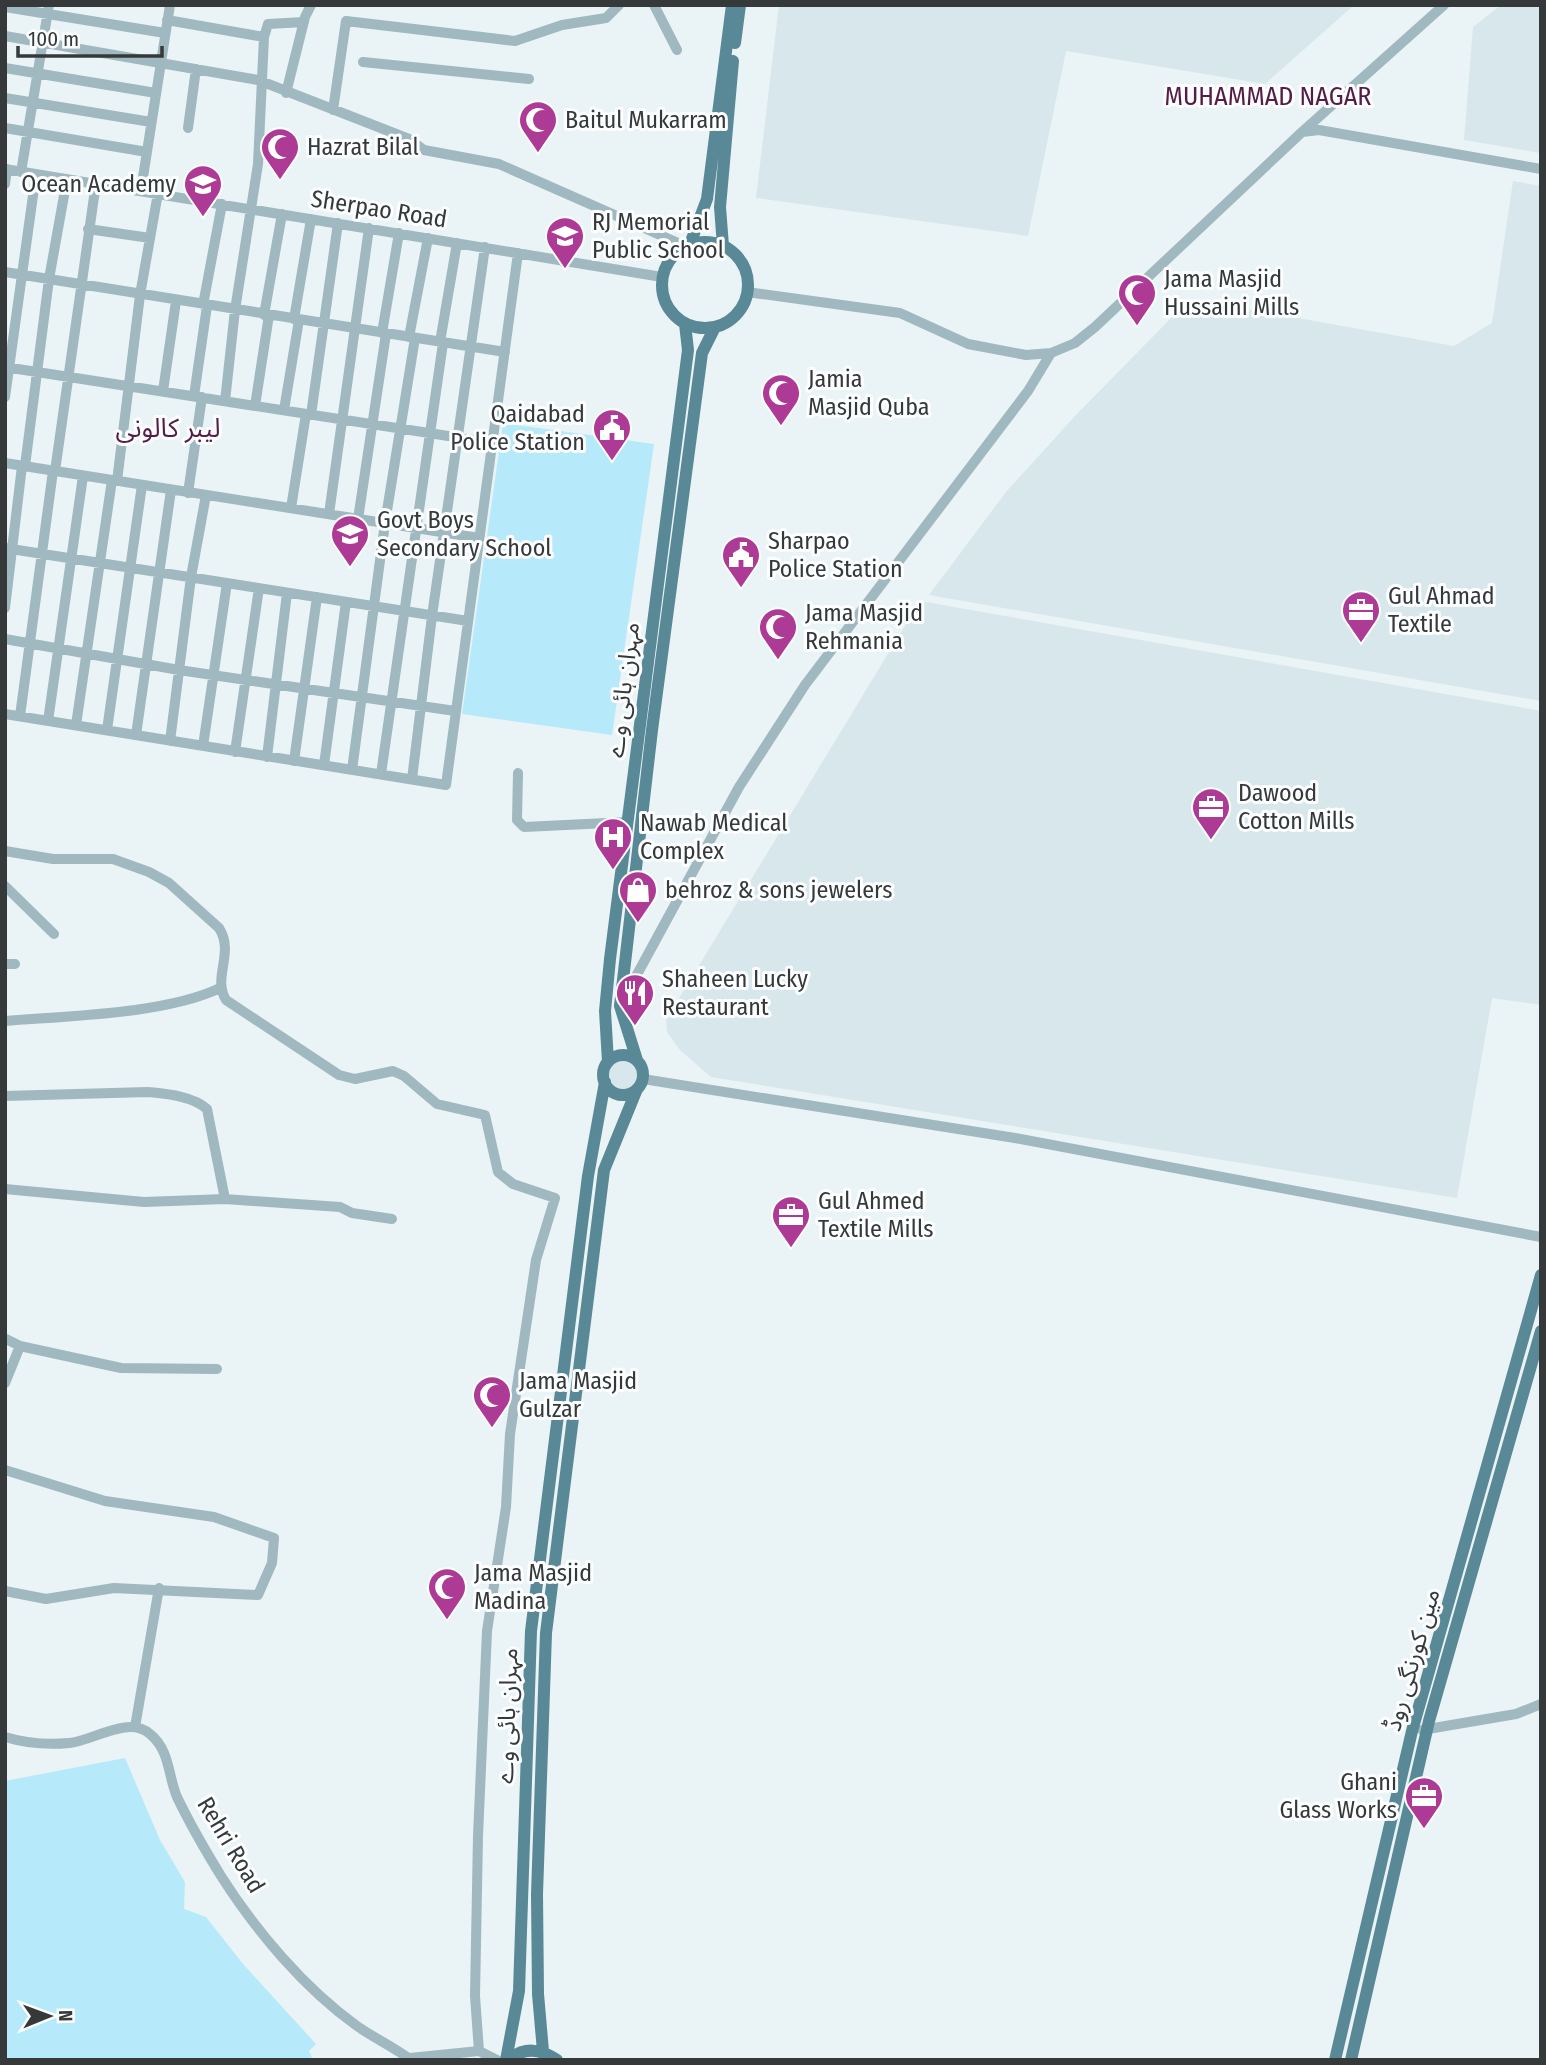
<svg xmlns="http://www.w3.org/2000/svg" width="1546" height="2065" viewBox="0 0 1546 2065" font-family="'Fira Sans Condensed','Noto Sans Arabic',sans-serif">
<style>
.built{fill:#d7e7ec}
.green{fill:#b6eafa}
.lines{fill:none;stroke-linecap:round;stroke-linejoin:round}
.minor{stroke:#a0b8c0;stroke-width:10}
.major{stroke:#598896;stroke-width:12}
.labels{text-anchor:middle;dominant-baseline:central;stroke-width:6;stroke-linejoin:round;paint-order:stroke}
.poi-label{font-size:24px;fill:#35393a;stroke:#fdfeff;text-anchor:start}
.street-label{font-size:24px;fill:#35393a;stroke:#fdfeff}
.neighbourhood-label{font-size:26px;fill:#541c47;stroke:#fdfeff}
</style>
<rect width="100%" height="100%" fill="#eaf3f5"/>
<path class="built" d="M779,5H1354L1265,84L1066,51L1028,236L756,198Z
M1501,5H1541V153L1464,140L1473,27Z
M1513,181L1541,186V701L929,595L1006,492L1076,415L1178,311L1199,318L1214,303L1454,346L1492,323Z
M920,601L1541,711V1005L1492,998L1457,1198L711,1077L680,1050L667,1032L666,1020Z
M609 1075a14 14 0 1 1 28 0a14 14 0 1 1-28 0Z"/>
<path class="green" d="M503,423L654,444L612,735L462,714Z
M125,1758L160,1840L185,1882L184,1909L206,1917L243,1964L316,2044L309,2051L313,2060H5V1781Z"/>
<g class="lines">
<path class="minor" d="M654,5L677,50
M5,7L165,33
M167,20L264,37L258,164L235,310L225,401
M5,36L258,80L409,139L424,150L499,164L685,246
M264,37L268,24L304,22
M363,62L529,79
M5,68L156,93
M286,93L305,17L311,5
M5,98L151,122
M333,110L346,21L515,41L562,25L606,18L619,5
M5,128L147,152
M188,128L196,69
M1302,132L1444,5
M5,169L662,277
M21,172L49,5
M5,184L7,169
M141,190L170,5
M88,229L150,238
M5,272L505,352
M747,292L900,313L968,344L1026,355L1051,353L1075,343L1095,327L1302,132L1319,130L1541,169
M203,305L222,204
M264,315L282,214
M294,319L311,219
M382,333L399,233
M409,337L428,238
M440,342L457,243
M5,367L493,443
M163,391L176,301
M194,396L207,306
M5,397L36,174
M255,406L269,315
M284,410L299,320
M311,415L338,223
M5,463L479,538
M25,466L49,279L67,179
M55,471L96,183
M117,481L140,295L158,193
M188,493L202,397
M291,508L306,414
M329,514L369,228
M358,519L386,334
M5,548L468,621
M5,608L22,466
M5,639L179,670L455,711
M5,714L446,785L518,253
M20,716C31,634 42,553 53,471
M48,721L83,476
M76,725L112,480
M107,730L142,485
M136,735L171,490
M170,741L191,577L206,495
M203,746L227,583
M235,752L259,588
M267,757L287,593
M294,761L317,597
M324,765L346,602
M352,770L385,523L415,338
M518,773L517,820L524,827L628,822
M381,774L443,343
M412,779L432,616L485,247
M5,851L53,859H113L149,872L169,883L219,928C235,953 212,977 226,1000L339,1075L355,1079L393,1071L404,1076L437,1104L485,1115L498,1172L513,1184L555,1198L536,1260L510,1434L506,1507L487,1631L478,1836L475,1996L479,2051
M5,886L54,934
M5,964H15
M622,1002L739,787L805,685L1028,391L1051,353
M5,1021C67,1016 166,1014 220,988
M643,1079L1015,1138L1541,1237
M5,1096L148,1092C167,1094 193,1096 207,1109L225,1199
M5,1189L144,1202L225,1199L340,1207L352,1213L392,1219
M6,1339L20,1346L121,1368L217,1369
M5,1383L20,1346
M5,1470L105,1501L214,1517L274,1538L272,1563L258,1595L114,1588L46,1599L5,1591
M135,1727L159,1588
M1422,1730L1516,1714L1541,1704
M5,1737C25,1743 48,1745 69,1743C93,1741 128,1715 150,1734C170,1750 168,1776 177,1797C190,1824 205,1850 221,1876C256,1931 304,1988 357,2026C374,2038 394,2047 411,2060
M410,2058L479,2051L497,2060"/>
<path class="major" d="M735,43L740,5
M662 285a43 43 0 1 1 86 0a43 43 0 1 1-86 0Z
M690,244L707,199L732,5
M723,246L720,207L733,61
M603 1075a20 20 0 1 1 40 0a20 20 0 1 1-40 0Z
M637,1060L620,1006L652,730L702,353L715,327
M608,1062L605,1011L610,959L688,350L685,324
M543,2051L538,1994L537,1894L546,1633L604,1170L637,1089
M506,2060L519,1991L531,1631L588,1176L605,1082
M509,2060C524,2046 541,2049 557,2060
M1335,2060L1412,1731L1541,1275
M1351,2060L1429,1721L1541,1331"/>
</g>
<defs>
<symbol id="mosque-pin" viewBox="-11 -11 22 30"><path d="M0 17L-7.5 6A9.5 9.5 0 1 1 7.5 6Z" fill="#ad3a94" stroke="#fdfeff"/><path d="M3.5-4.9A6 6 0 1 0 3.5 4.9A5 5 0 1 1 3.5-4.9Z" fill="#fff"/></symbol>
<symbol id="school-pin" viewBox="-11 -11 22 30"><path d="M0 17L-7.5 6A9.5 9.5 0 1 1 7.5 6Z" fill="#ad3a94" stroke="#fdfeff"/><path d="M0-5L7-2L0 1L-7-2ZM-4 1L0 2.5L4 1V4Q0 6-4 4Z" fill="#fff"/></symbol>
<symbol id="civic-pin" viewBox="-11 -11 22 30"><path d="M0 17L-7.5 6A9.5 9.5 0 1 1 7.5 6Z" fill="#ad3a94" stroke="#fdfeff"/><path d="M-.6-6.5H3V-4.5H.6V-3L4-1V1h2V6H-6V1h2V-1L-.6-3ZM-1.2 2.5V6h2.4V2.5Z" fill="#fff"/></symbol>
<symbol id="office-pin" viewBox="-11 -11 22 30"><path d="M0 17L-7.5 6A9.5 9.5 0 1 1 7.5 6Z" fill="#ad3a94" stroke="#fdfeff"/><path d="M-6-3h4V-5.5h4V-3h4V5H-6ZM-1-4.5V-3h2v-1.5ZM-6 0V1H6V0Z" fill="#fff"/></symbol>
<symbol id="hospital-pin" viewBox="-11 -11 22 30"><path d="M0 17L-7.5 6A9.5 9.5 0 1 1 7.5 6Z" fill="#ad3a94" stroke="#fdfeff"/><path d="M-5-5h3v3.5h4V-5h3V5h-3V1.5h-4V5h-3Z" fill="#fff"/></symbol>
<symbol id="shop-pin" viewBox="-11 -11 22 30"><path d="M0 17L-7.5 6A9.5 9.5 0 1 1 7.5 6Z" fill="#ad3a94" stroke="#fdfeff"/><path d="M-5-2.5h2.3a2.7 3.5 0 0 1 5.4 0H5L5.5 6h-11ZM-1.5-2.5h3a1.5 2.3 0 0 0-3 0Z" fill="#fff"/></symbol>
<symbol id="restaurant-pin" viewBox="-11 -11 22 30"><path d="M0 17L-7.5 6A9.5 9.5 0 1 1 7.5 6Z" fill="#ad3a94" stroke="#fdfeff"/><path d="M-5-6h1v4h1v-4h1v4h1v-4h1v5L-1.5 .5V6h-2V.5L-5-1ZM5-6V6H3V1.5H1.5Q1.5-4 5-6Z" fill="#fff"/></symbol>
</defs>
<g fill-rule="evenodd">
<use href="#mosque-pin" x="516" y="98" width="44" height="60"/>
<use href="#mosque-pin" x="258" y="125" width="44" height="60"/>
<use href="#school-pin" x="181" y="162" width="44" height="60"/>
<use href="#school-pin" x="543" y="214" width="44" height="60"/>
<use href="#mosque-pin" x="1115" y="271" width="44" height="60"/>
<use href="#mosque-pin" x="759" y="371" width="44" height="60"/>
<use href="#civic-pin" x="590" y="406" width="44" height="60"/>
<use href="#school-pin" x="328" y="512" width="44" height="60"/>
<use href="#civic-pin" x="719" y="533" width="44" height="60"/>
<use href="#office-pin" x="1339" y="588" width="44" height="60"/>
<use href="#mosque-pin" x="756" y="605" width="44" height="60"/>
<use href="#office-pin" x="1189" y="785" width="44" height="60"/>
<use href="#hospital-pin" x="591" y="815" width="44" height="60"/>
<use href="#shop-pin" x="616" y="868" width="44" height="60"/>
<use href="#restaurant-pin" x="613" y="971" width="44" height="60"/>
<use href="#office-pin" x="769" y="1193" width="44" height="60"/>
<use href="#mosque-pin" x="470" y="1373" width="44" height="60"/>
<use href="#mosque-pin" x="425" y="1565" width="44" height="60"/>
<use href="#office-pin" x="1402" y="1774" width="44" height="60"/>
</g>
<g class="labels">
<g class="poi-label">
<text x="565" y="120">Baitul Mukarram</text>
<text x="307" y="147">Hazrat Bilal</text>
<text x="176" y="184" text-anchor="end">Ocean Academy</text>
<text x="592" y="222">RJ Memorial<tspan x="592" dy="28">Public School</tspan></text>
<text x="1164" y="279">Jama Masjid<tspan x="1164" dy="28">Hussaini Mills</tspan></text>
<text x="808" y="379">Jamia<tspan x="808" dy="28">Masjid Quba</tspan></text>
<text x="585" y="414" text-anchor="end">Qaidabad<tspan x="585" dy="28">Police Station</tspan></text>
<text x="377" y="520">Govt Boys<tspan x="377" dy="28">Secondary School</tspan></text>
<text x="768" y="541">Sharpao<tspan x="768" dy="28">Police Station</tspan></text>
<text x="1388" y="596">Gul Ahmad<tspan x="1388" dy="28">Textile</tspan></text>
<text x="805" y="613">Jama Masjid<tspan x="805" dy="28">Rehmania</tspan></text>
<text x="1238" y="793">Dawood<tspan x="1238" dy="28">Cotton Mills</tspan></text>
<text x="640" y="823">Nawab Medical<tspan x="640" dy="28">Complex</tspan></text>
<text x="665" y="890">behroz &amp; sons jewelers</text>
<text x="662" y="979">Shaheen Lucky<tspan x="662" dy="28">Restaurant</tspan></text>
<text x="818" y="1201">Gul Ahmed<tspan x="818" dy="28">Textile Mills</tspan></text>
<text x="519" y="1381">Jama Masjid<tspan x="519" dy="28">Gulzar</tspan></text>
<text x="474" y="1573">Jama Masjid<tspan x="474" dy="28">Madina</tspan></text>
<text x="1397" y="1782" text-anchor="end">Ghani<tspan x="1397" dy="28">Glass Works</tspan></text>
</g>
<g class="street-label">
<text transform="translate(379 209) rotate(9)">Sherpao Road</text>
<text transform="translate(623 690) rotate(-83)">مہران ہائی وے</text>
<text transform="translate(1412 1660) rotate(-74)">مین کورنگی روڈ</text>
<text transform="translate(507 1716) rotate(-88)">مہران ہائی وے</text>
<text transform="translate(231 1845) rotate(59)">Rehri Road</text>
</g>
<g class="neighbourhood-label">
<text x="1268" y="96">MUHAMMAD NAGAR</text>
<text x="168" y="428">لیبر کالونی</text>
</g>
</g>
<rect width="1546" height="2065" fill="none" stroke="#35393a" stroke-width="14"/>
<g transform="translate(49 2016) rotate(89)" stroke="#fdfeff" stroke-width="5" paint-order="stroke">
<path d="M0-5L12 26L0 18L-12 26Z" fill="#35393a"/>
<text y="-10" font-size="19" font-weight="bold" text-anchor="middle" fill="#35393a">N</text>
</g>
<path d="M18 46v10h144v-10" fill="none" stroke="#35393a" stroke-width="3.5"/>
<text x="28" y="46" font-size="21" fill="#35393a" stroke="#fdfeff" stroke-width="5" paint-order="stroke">100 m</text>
</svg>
